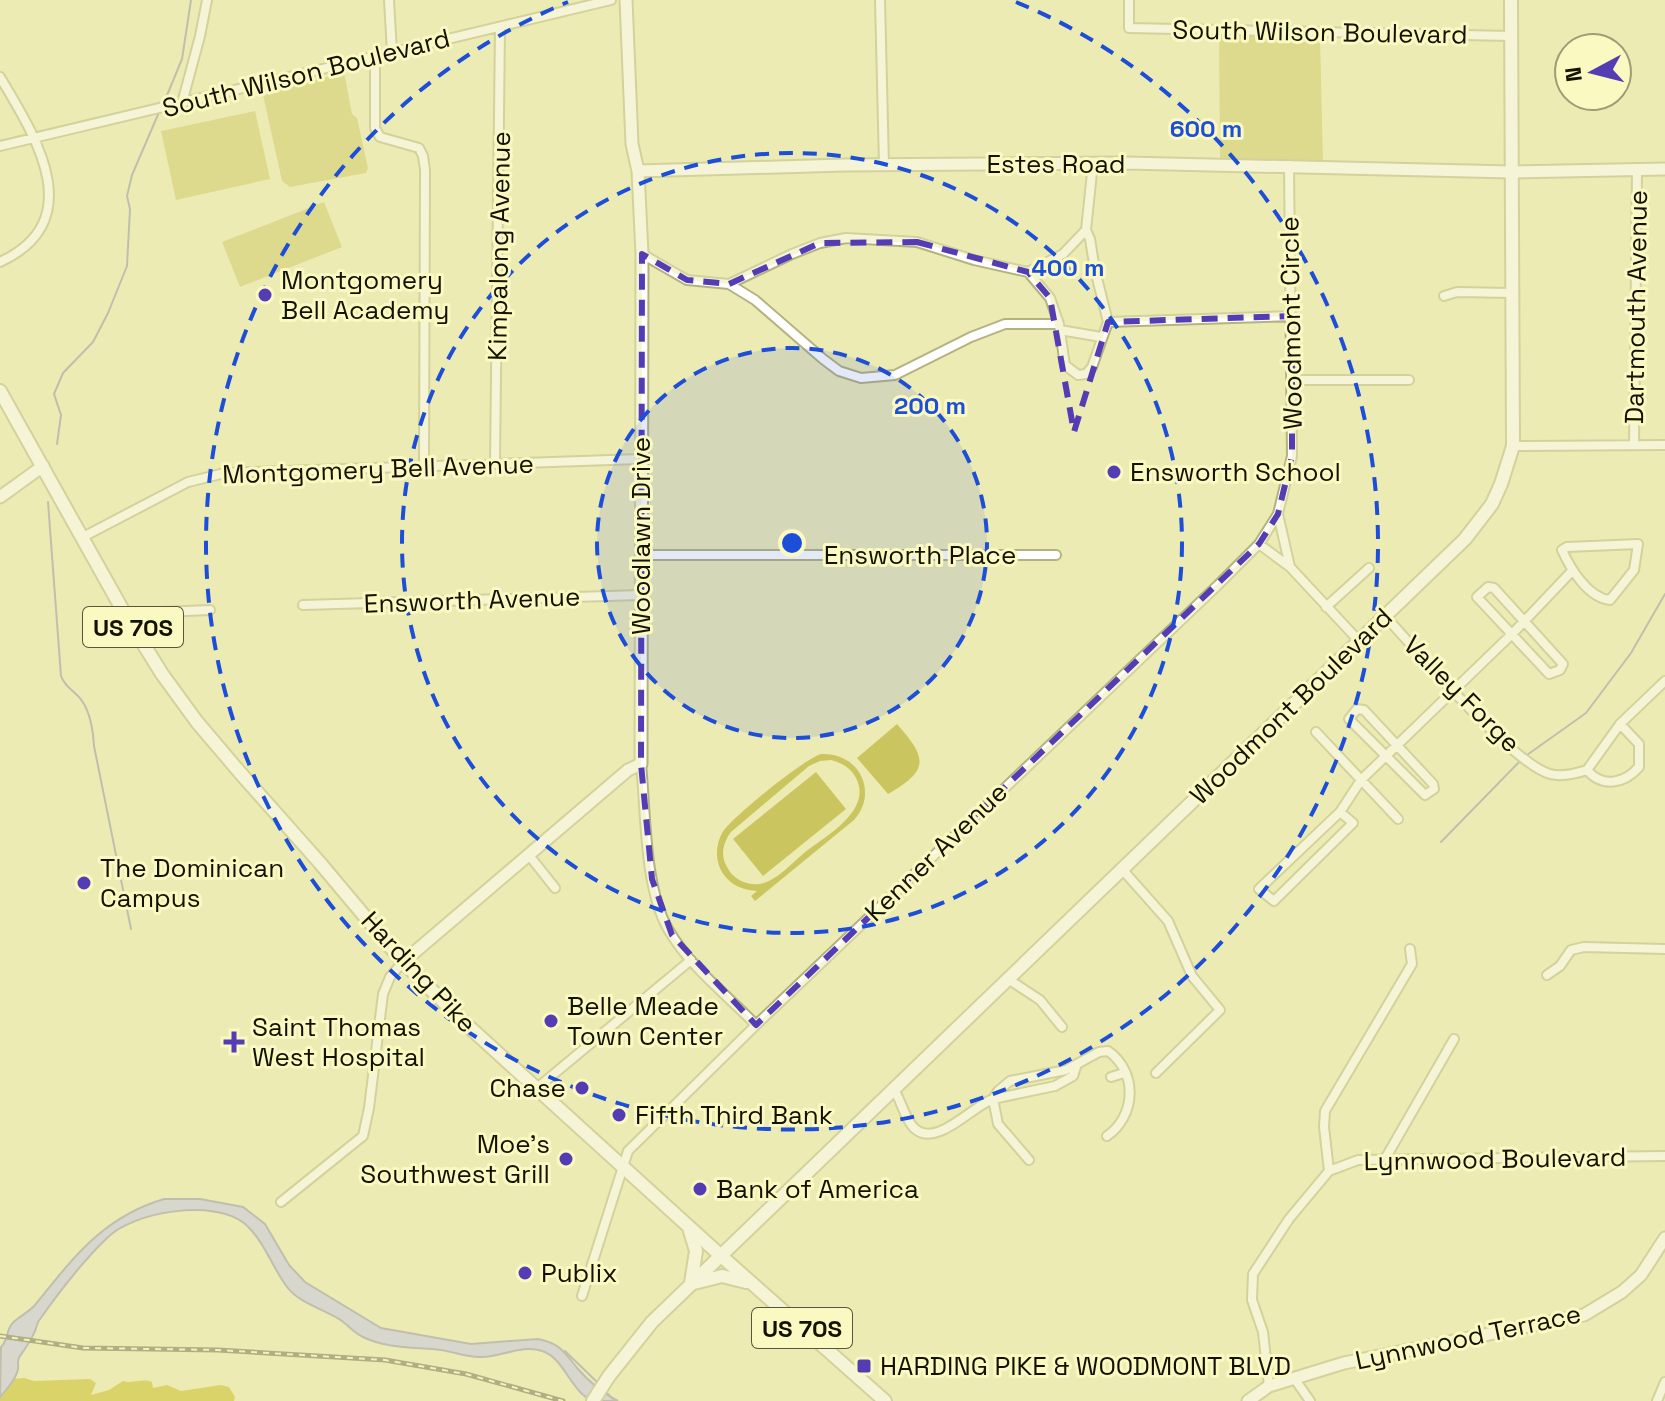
<svg xmlns="http://www.w3.org/2000/svg" width="1665" height="1401" viewBox="0 0 1665 1401" font-family="'Space Grotesk',sans-serif">
<style>
.green{fill:#cbc55f;fill-rule:evenodd}
.forest{fill:#c0b70e}
.water{fill:#bfbeec;stroke:#8b8aa6;stroke-width:2}
.lines{fill:none;stroke-linecap:round;stroke-linejoin:round}
.stream{stroke:#8b8aa6;stroke-width:2}
.street-casing{stroke:#b5b37d;stroke-width:12}
.secondary-casing{stroke:#b5b37d;stroke-width:15}
.primary-casing{stroke:#b5b37d;stroke-width:16}
.street{stroke:#fff;stroke-width:8}
.secondary{stroke:#fff;stroke-width:11}
.primary{stroke:#fff;stroke-width:12}
.rail-casing{stroke:#666445;stroke-width:5}
.rail{stroke:#faf9c1;stroke-width:2;stroke-dasharray:6;stroke-linecap:butt}
.marked{fill:none;stroke:#543cb4;stroke-width:6;stroke-dasharray:16 10;stroke-linejoin:round}
.ring{fill:none;stroke:#1d4ed8;stroke-width:4;stroke-dasharray:14 10}
.poi-dot{fill:#543cb4;stroke:#faf9c1;stroke-width:3}
.labels{text-anchor:middle;dominant-baseline:central;stroke-width:6;stroke-linejoin:round;paint-order:stroke}
.shield{fill:#faf9c1;stroke:#58573b;stroke-width:2}
.shield-label{font-size:24px;font-weight:bold;fill:#131201}
.street-label{font-size:26px;fill:#131201;stroke:#faf9c1}
.poi-label{font-size:26px;fill:#131201;stroke:#faf9c1;text-anchor:start}
.centre{fill:#1d4ed8;stroke:#faf9c1;stroke-width:4}
.ring-label{font-size:24px;text-anchor:middle;font-weight:bold;fill:#1d4ed8;stroke:#faf9c1;stroke-width:6;stroke-linejoin:round;paint-order:stroke}
</style>
<rect width="100%" height="100%" fill="#edebb4"/>
<path class="green" d="M1219,34L1320,36L1323,163L1220,161Z
M344,72L352,114L357,118L368,168L366,173L290,187L282,181L263,95Z
M255,111L270,179L176,200L161,131Z
M324,202L342,247L240,287L222,242Z
M897,724C927,758 930,770 888,794L857,758Z
M821,754C859,752 879,792 854,820L755,901L751,896L757,891C744,890 732,886 724,875C715,863 715,846 722,833C732,817 804,759 821,754ZM831,760C842,763 851,768 856,778C873,811 825,836 804,853C792,863 779,878 764,883C750,887 734,881 727,867C720,855 723,843 731,832L809,766L820,761Z
M816,772L846,809L763,876L733,839Z"/>
<path class="forest" d="M24,1378L34,1381L90,1379L96,1383L91,1395L109,1390L123,1381C133,1384 142,1378 152,1382L153,1388L167,1385L181,1391L221,1385L229,1387L235,1397L234,1401H0V1394L13,1379Z"/>
<path class="water" d="M164,1199H200L243,1207L265,1224L289,1265L305,1282L381,1328L471,1344L538,1339C560,1343 565,1353 578,1369C588,1381 604,1394 618,1401C611,1401 600,1401 594,1401C571,1394 565,1358 542,1351C523,1344 501,1357 482,1357C468,1358 455,1352 441,1350C414,1347 388,1349 363,1337C354,1333 347,1324 339,1319C323,1309 299,1303 287,1287C272,1267 264,1240 244,1223C214,1199 134,1211 107,1238C81,1263 59,1292 38,1322C35,1335 27,1346 20,1356C16,1362 19,1362 18,1369C16,1379 7,1389 0,1397L1,1347C8,1340 6,1333 11,1325C16,1318 28,1313 35,1305C73,1258 103,1217 164,1199Z"/>
<g class="lines">
<path class="stream" d="M163,105L182,59L191,0
M57,444L61,415L54,394L63,373L93,342L108,313L127,266L130,209L127,196L132,175L160,110
M48,502L61,676C65,686 70,688 78,696C90,708 93,729 94,746L131,929
M1527,755L1586,713L1631,653L1665,594
M1441,842L1522,759
M565,1351L598,1383
M605,1391L615,1401"/>
<defs>
<path id="street" d="M389,0L392,52
M880,0L884,166
M1129,0V28L1511,36
M375,56V128L380,137L419,148L423,156L425,170L424,466
M0,77C35,136 90,220 0,262
M182,103L200,36L207,0
M0,146L611,0
M1289,165L1292,456L1278,514L1290,567L1359,641
M1086,230L1090,239L1095,270L1108,322
M642,254L687,280L729,284L755,300L823,359L839,371L861,378L895,375L971,337L1005,324H1059
M1028,272L1050,298L1059,324L1065,365L1078,375L1086,374L1092,367L1108,322
M729,284L792,254L820,243L846,238L917,242L974,260L1028,272L1063,254L1086,230L1093,163
M1444,296L1457,292L1512,293
M1108,322L1292,316
M1060,330L1101,337
M1292,380H1409
M1634,445L1637,170
M1513,446L1665,445
M495,464L500,27
M83,537L188,482L225,473L640,459
M1259,544L1290,567
M1638,544L1634,570L1610,600C1588,598 1570,568 1562,550L1567,547Z
M641,555H1056
M1488,587L1494,588L1563,664L1560,670L1549,674L1477,597Z
M303,605L641,595
M1326,607L1369,568
M126,616L138,613L210,610
M1386,617C1416,650 1513,764 1550,774C1562,777 1575,774 1587,770L1620,724L1665,681
M1357,709L1364,710L1433,784L1434,789L1425,795L1349,719Z
M1316,732L1398,819
M641,764C646,812 644,887 668,929C689,966 727,995 756,1025
M1587,770C1602,788 1624,784 1639,767V744L1620,724
M1340,812L1353,823L1274,901L1259,889L1340,812L1361,780L1513,633L1572,571
M528,854L555,888
M1121,868L1168,921L1192,976L1220,1010L1156,1073
M1547,975L1560,966L1571,950L1584,947L1665,949
M1008,979L1040,1000L1062,1027
M1111,1077L1124,1073
M537,1088L691,960
M893,1088C901,1099 904,1118 914,1128C936,1149 972,1106 993,1099L998,1124L1029,1160
M993,1099L998,1091L1010,1081L1066,1070L1099,1052L1108,1051C1138,1072 1136,1116 1107,1136
M993,1099L1055,1086L1073,1076L1076,1067
M1385,1159L1454,1039
M1329,1171L1324,1127L1325,1111L1412,964L1410,949
M281,1202L363,1136L369,1108L383,994L390,977L403,962
M582,1296L628,1151L756,1025L1218,585L1259,544L1278,514
M1294,1378L1310,1401
M1269,1386L1263,1332L1252,1300L1253,1274L1289,1219L1329,1171L1358,1160L1665,1156
M1657,1401L1665,1382"/>
<path id="secondary" d="M638,171L844,165L1127,163L1511,172L1665,169
M0,497L43,466
M403,962L628,770L641,764L642,254L638,171L632,144L626,0
M1248,1401L1269,1386L1344,1363L1584,1315L1622,1292L1641,1275L1665,1238"/>
<path id="primary" d="M0,391L126,616L162,674L197,722L242,775L320,863L403,962L467,1025L720,1255L885,1401
M690,1231L696,1251L691,1283
M694,1283L722,1276L746,1282
M593,1401L609,1376L652,1322L1465,539L1492,504L1501,484L1513,446L1511,0"/>
</defs>
<use href="#street" class="street-casing"/>
<use href="#secondary" class="secondary-casing"/>
<use href="#primary" class="primary-casing"/>
<use href="#street" class="street"/>
<use href="#secondary" class="secondary"/>
<use href="#primary" class="primary"/>
<defs>
<path id="rail" d="M0,1336L83,1348L218,1350L385,1360L466,1374L563,1401"/>
</defs>
<use href="#rail" class="rail-casing"/>
<use href="#rail" class="rail"/>
</g>
<path d="M0 0H1665V1401H0ZM917,242L1028,272L1050,298L1074,432L1108,322L1292,316V456L1278,514L1259,544L756,1025L672,935L652,879L641,764L642,254L687,280L729,284L820,243Z" fill="#edebb4" fill-opacity=".55" fill-rule="evenodd"/>
<path class="marked" d="M917,242L1028,272L1050,298L1074,432L1108,322L1292,316V456L1278,514L1259,544L756,1025L672,935L652,879L641,764L642,254L687,280L729,284L820,243Z"/>
<circle cx="792" cy="543" r="195" fill="#1d4ed8" fill-opacity=".12"/>
<g class="ring">
<circle cx="792" cy="543" r="195"/>
<circle cx="792" cy="543" r="390"/>
<path d="M1016 2A586 586 0 1 1 568 2"/>
</g>
<g class="poi-dot">
<circle cx="265" cy="295" r="8"/>
<circle cx="1114" cy="472" r="8"/>
<circle cx="84" cy="883" r="8"/>
<circle cx="551" cy="1021" r="8"/>
<path d="M230 1030h8v8h8v8h-8v8h-8v-8h-8v-8h8z"/>
<circle cx="582" cy="1088" r="8"/>
<circle cx="619" cy="1115" r="8"/>
<circle cx="566" cy="1159" r="8"/>
<circle cx="700" cy="1189" r="8"/>
<circle cx="525" cy="1273" r="8"/>
<rect x="856" y="1358" width="16" height="16" rx="4"/>
</g>
<g class="labels">
<g class="shield">
<rect x="83" y="607" width="100" height="40" rx="6"/>
<rect x="752" y="1308" width="100" height="40" rx="6"/>
</g>
<g class="shield-label">
<text x="133" y="627">US 70S</text>
<text x="802" y="1328">US 70S</text>
</g>
<g class="street-label">
<text transform="translate(1320 32) rotate(1)">South Wilson Boulevard</text>
<text transform="translate(306 73) rotate(-14)">South Wilson Boulevard</text>
<text x="1056" y="164">Estes Road</text>
<text transform="translate(499 246) rotate(-89)">Kimpalong Avenue</text>
<text transform="translate(1636 307) rotate(-89)">Dartmouth Avenue</text>
<text transform="translate(1291 323) rotate(-91)">Woodmont Circle</text>
<text transform="translate(378 469) rotate(-2)">Montgomery Bell Avenue</text>
<text transform="translate(641 536) rotate(-90)">Woodlawn Drive</text>
<text x="920" y="555">Ensworth Place</text>
<text transform="translate(472 600) rotate(-2)">Ensworth Avenue</text>
<text transform="translate(1462 694) rotate(45)">Valley Forge</text>
<text transform="translate(1291 706) rotate(-44)">Woodmont Boulevard</text>
<text transform="translate(936 852) rotate(-44)">Kenner Avenue</text>
<text transform="translate(419 972) rotate(47)">Harding Pike</text>
<text transform="translate(1495 1159) rotate(-1)">Lynnwood Boulevard</text>
<text transform="translate(1468 1337) rotate(-12)">Lynnwood Terrace</text>
</g>
<g class="poi-label">
<text x="281" y="280">Montgomery<tspan x="281" dy="30">Bell Academy</tspan></text>
<text x="1130" y="472">Ensworth School</text>
<text x="100" y="868">The Dominican<tspan x="100" dy="30">Campus</tspan></text>
<text x="567" y="1006">Belle Meade<tspan x="567" dy="30">Town Center</tspan></text>
<text x="252" y="1027">Saint Thomas<tspan x="252" dy="30">West Hospital</tspan></text>
<text x="566" y="1088" text-anchor="end">Chase</text>
<text x="635" y="1115">Fifth Third Bank</text>
<text x="550" y="1144" text-anchor="end">Moe's<tspan x="550" dy="30">Southwest Grill</tspan></text>
<text x="716" y="1189">Bank of America</text>
<text x="541" y="1273">Publix</text>
<text x="880" y="1366">HARDING PIKE &amp; WOODMONT BLVD</text>
</g>
</g>
<circle cx="792" cy="543" r="12" class="centre"/>
<g class="ring-label">
<text x="1206" y="137">600 m</text>
<text x="1068" y="276">400 m</text>
<text x="930" y="414">200 m</text>
</g>
<g transform="translate(1593 72) rotate(263)"><circle r="38" fill="#faf9c1" stroke="#9e9d74" stroke-width="2"/>
<path d="M0-6L14 30L0 20L-14 30Z" fill="#543cb4"/>
<text y="-12" font-size="22" font-weight="bold" text-anchor="middle" fill="#131201">N</text>
</g>
</svg>
